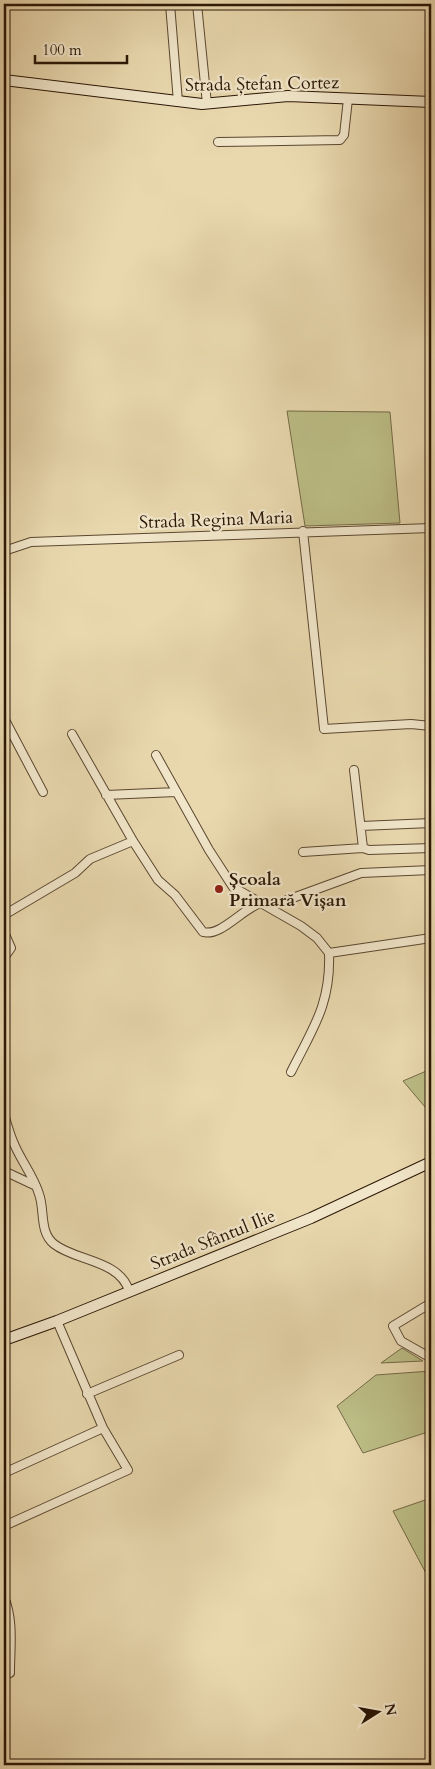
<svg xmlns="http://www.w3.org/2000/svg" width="435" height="1769" viewBox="0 0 435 1769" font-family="Cardo,serif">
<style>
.green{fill:#bcbd86;stroke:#746a46}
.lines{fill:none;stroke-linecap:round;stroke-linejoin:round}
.street-casing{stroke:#5a4730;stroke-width:10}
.secondary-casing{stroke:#2b1706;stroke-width:12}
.street{stroke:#f1e6ca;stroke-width:8}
.secondary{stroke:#f1e6ca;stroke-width:10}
.poi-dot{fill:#8f2418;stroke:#f1e6ca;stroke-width:2}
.labels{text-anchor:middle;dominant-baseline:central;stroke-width:4.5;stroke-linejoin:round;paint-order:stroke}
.street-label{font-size:18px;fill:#2b1706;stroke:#f1e6ca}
.poi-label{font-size:18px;font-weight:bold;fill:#2b1706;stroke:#f1e6ca;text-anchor:start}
</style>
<rect width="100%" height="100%" fill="#e9d8ae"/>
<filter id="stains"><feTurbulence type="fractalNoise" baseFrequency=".004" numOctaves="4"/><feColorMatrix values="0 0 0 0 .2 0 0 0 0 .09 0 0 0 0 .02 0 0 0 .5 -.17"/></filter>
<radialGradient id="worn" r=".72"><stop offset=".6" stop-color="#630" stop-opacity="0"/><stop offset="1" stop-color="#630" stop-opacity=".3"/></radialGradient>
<path class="green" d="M287,411L390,412L400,523L305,526Z
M431,1069V1114L403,1081Z
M402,1348L423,1361L381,1363Z
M431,1371V1431L363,1453L337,1406L376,1375Z
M431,1498V1578L429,1579L393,1511Z"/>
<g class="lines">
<defs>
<path id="street" d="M170,4L178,102
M197,4L207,104
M218,142L340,140L344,135L348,99
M303,531L324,729L411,724L431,726
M4,551L31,542L431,528
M4,718L43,792
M72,734L133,841L158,880L175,895L203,932C221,937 243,908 261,903
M156,755L209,850L233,887L301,926L317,938L329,953C331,1004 313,1028 291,1072
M354,770L363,848L369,850L431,848
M106,795L176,792
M361,826L431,823
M303,852L363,848
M268,907L361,873L431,870
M4,915L75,873L90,859L133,841
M4,932L11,948L4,958
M329,953L431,938
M4,1114C7,1124 10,1136 15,1146C22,1162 34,1177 39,1194C45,1210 39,1232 54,1244C75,1261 120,1260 129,1291
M4,1171L36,1186
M431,1303L393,1326L401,1341L431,1358
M87,1394L179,1355
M4,1473L103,1428
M4,1526L128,1470L103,1428L57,1321
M4,1597C14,1621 10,1647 10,1673L4,1675"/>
<path id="secondary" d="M4,80L202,104L288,96L431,102
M4,1340L57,1321L311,1218L431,1162"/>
</defs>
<use href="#street" class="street-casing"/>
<use href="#secondary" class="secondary-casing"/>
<use href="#street" class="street"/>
<use href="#secondary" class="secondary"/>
</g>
<circle class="poi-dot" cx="219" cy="889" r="5"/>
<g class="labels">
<g class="street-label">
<text transform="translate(262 84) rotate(-1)">Strada Ștefan Cortez</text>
<text transform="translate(216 520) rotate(-2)">Strada Regina Maria</text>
<text transform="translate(213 1240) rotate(-22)">Strada Sfântul Ilie</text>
</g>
<g class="poi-label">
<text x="229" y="879">Școala<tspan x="229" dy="21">Primară Vișan</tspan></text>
</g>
</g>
<rect width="435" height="1769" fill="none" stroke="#e9d8ae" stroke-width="20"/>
<rect x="5" y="5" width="425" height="1759" fill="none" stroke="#2b1706" stroke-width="2.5"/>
<rect x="10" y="10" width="415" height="1749" fill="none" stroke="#2b1706"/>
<g transform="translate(378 1712) rotate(79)" stroke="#f1e6ca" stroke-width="4" paint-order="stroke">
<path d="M0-4L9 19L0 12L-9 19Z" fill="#2b1706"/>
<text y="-8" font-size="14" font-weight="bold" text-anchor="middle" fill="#2b1706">N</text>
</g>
<path d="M35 55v8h92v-8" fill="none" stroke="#2b1706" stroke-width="2.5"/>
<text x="42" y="55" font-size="15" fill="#2b1706" stroke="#f1e6ca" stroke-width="4" paint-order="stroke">100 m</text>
<rect width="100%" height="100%" filter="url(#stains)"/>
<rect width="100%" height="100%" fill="url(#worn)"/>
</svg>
